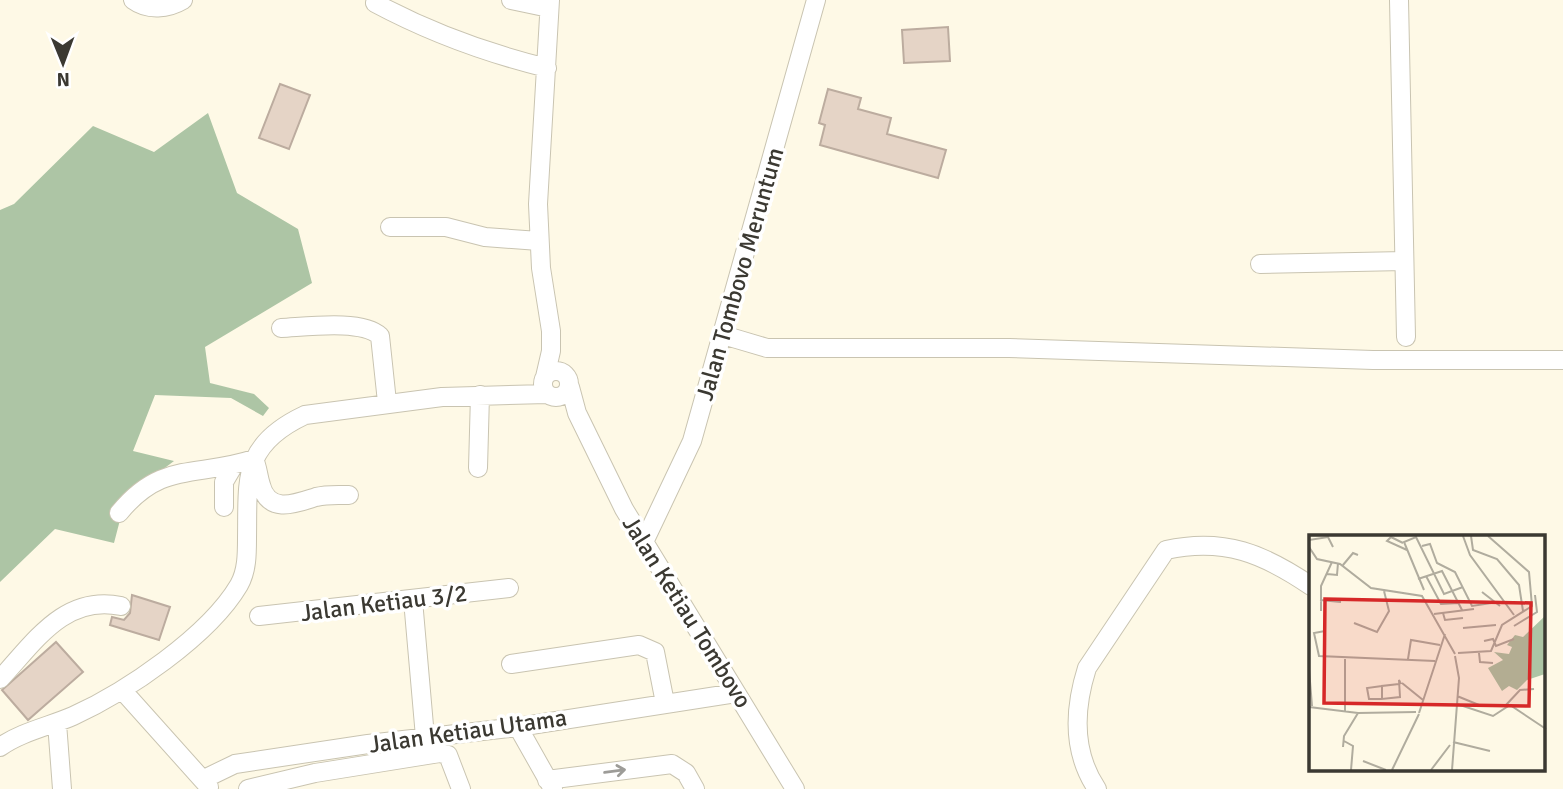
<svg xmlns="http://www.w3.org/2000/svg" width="1563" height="789" viewBox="0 0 1563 789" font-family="Signika,sans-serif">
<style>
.forest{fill:#adc5a5}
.building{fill:#e5d4c6;stroke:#bcac9f;stroke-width:2}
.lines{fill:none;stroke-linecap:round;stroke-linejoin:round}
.minor-casing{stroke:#c9c4b1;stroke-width:20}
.minor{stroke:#fff;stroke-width:18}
.oneway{stroke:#9d9c98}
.labels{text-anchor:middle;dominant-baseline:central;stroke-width:7;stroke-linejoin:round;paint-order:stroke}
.street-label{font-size:24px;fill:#3b3932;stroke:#fff}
.inset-road{fill:none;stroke:#b0ac9e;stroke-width:2}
.view{fill:#d62828;fill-opacity:0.15;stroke:#d62828;stroke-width:3.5}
.inset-edge{fill:none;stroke:#3b3932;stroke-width:3.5}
</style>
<rect width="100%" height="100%" fill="#fef9e6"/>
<path class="forest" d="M208,113L237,193L298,229L312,283L205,347L210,383L254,394L269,408L263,416L231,398L155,395L133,451L174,461L126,497L114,543L55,529L0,582V210L14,204L93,126L154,152Z"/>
<path class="building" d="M948,27L950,61L904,63L902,30Z
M280,84L310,95L289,149L259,138Z
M828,89L861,98L858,109L891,118L887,134L946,150L938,178L820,145L825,125L819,123Z
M132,595L170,607L159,640L110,625L112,617L124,620L130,613Z
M56,642L83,672L28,720L2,690Z"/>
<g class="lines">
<defs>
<path id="minor" d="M133,0C148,11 168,9 183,0
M511,0L549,8
M1399,0L1406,337
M375,3C431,33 486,53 547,68
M390,227H446L485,237L539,241
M1260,264L1404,261
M281,328C305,327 362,319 380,336L387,402
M723,335L767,348H1009L1373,360H1563
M543 384a13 13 0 1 1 26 0a13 13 0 1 1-26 0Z
M545,377L551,351V331L541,268L538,204L550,0
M570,387L577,413L624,509L795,789
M478,468L480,395
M224,507V482L234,465
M119,513C162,460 197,478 254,459C258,468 258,476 261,485C269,515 297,503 316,497C327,494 339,495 349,495
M645,540L692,441L816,0
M413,600L425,737
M259,616L509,588
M511,664L639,645L655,652L665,703
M0,679C34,643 64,594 121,606
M123,691L209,787
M57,723L62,789
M518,727L553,789
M0,747C21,732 50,726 73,716C126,692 209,636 239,585C247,571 247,554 247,538C248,479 241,445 305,415L442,397L547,394
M204,779L235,764L368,744L518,727L736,693
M547,780L672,764L686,773L695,789
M248,789L315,773L440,753L448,755L461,789
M1097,789C1072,752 1074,709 1087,668L1166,550C1224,537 1264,554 1311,586"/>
</defs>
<use href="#minor" class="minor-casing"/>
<use href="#minor" class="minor"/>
</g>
<defs><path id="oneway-shaft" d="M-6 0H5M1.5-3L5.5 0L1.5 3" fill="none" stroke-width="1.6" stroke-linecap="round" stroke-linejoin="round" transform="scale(1.75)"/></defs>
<use class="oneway" href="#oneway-shaft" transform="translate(615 771) rotate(-8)"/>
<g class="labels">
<g class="street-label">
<text transform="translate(740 274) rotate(-74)">Jalan Tombovo Meruntum</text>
<text transform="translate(384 603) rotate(-7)">Jalan Ketiau 3/2</text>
<text transform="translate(687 612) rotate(58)">Jalan Ketiau Tombovo</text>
<text transform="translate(468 731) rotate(-8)">Jalan Ketiau Utama</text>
</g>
</g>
<g transform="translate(1309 535)">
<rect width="236" height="236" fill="#fef9e6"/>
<path d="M236,81V139L218,145L208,155L200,151L193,156L179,133L194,125L185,117L200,119L203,112L198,110L206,100L214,102Z" fill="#adc5a5"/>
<path class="inset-road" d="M154,1L161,20L205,80M162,1L164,15L188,24L210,50L214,76M0,5L19,2L24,12M94,8L82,2L78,6L98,15M113,11L121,9L128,28L146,37L163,71L189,67M0,12L8,24L31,29L62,53L113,61L146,119M34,30L44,18L49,20M18,39L28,40L29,28M117,41L132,69L150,68M109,44L133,36L153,75M115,55L95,7L107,2L135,59L154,52M173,57L191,71M11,65L32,67M12,76V51L23,27M134,78L136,85L154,83M125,79L165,74M45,88L68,97L80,76L75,56M205,91L228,77L226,60M154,93L187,90M16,96L5,98L10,121L126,126M175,106L184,104L187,111L205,104M149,118L182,116L193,90L223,71L220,37L179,1M170,118L171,127L184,128M36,124V177M99,124L102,105L131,110M0,134L3,171M93,148L114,165M90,149L73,151V164L91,162L90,145L92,149M73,151L58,153L60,164H73M148,161L170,170M148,169L184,181L201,170L237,194M197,170L211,155L225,154M0,172L49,178L107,177M110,178L136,99M35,206L44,211L42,235M144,207L181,216M34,212L35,201L49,178M54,226L77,235M83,235L110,179M122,235L141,210M143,235L150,143L146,121"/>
<path class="view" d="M16,64L222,68L220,171L15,168Z"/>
<rect width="236" height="236" class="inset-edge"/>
</g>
<g transform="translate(63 63) rotate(179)" stroke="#ffffff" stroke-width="5" paint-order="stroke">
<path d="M0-5L12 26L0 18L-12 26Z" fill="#3b3932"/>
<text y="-10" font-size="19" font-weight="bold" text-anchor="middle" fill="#3b3932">N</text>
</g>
</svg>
